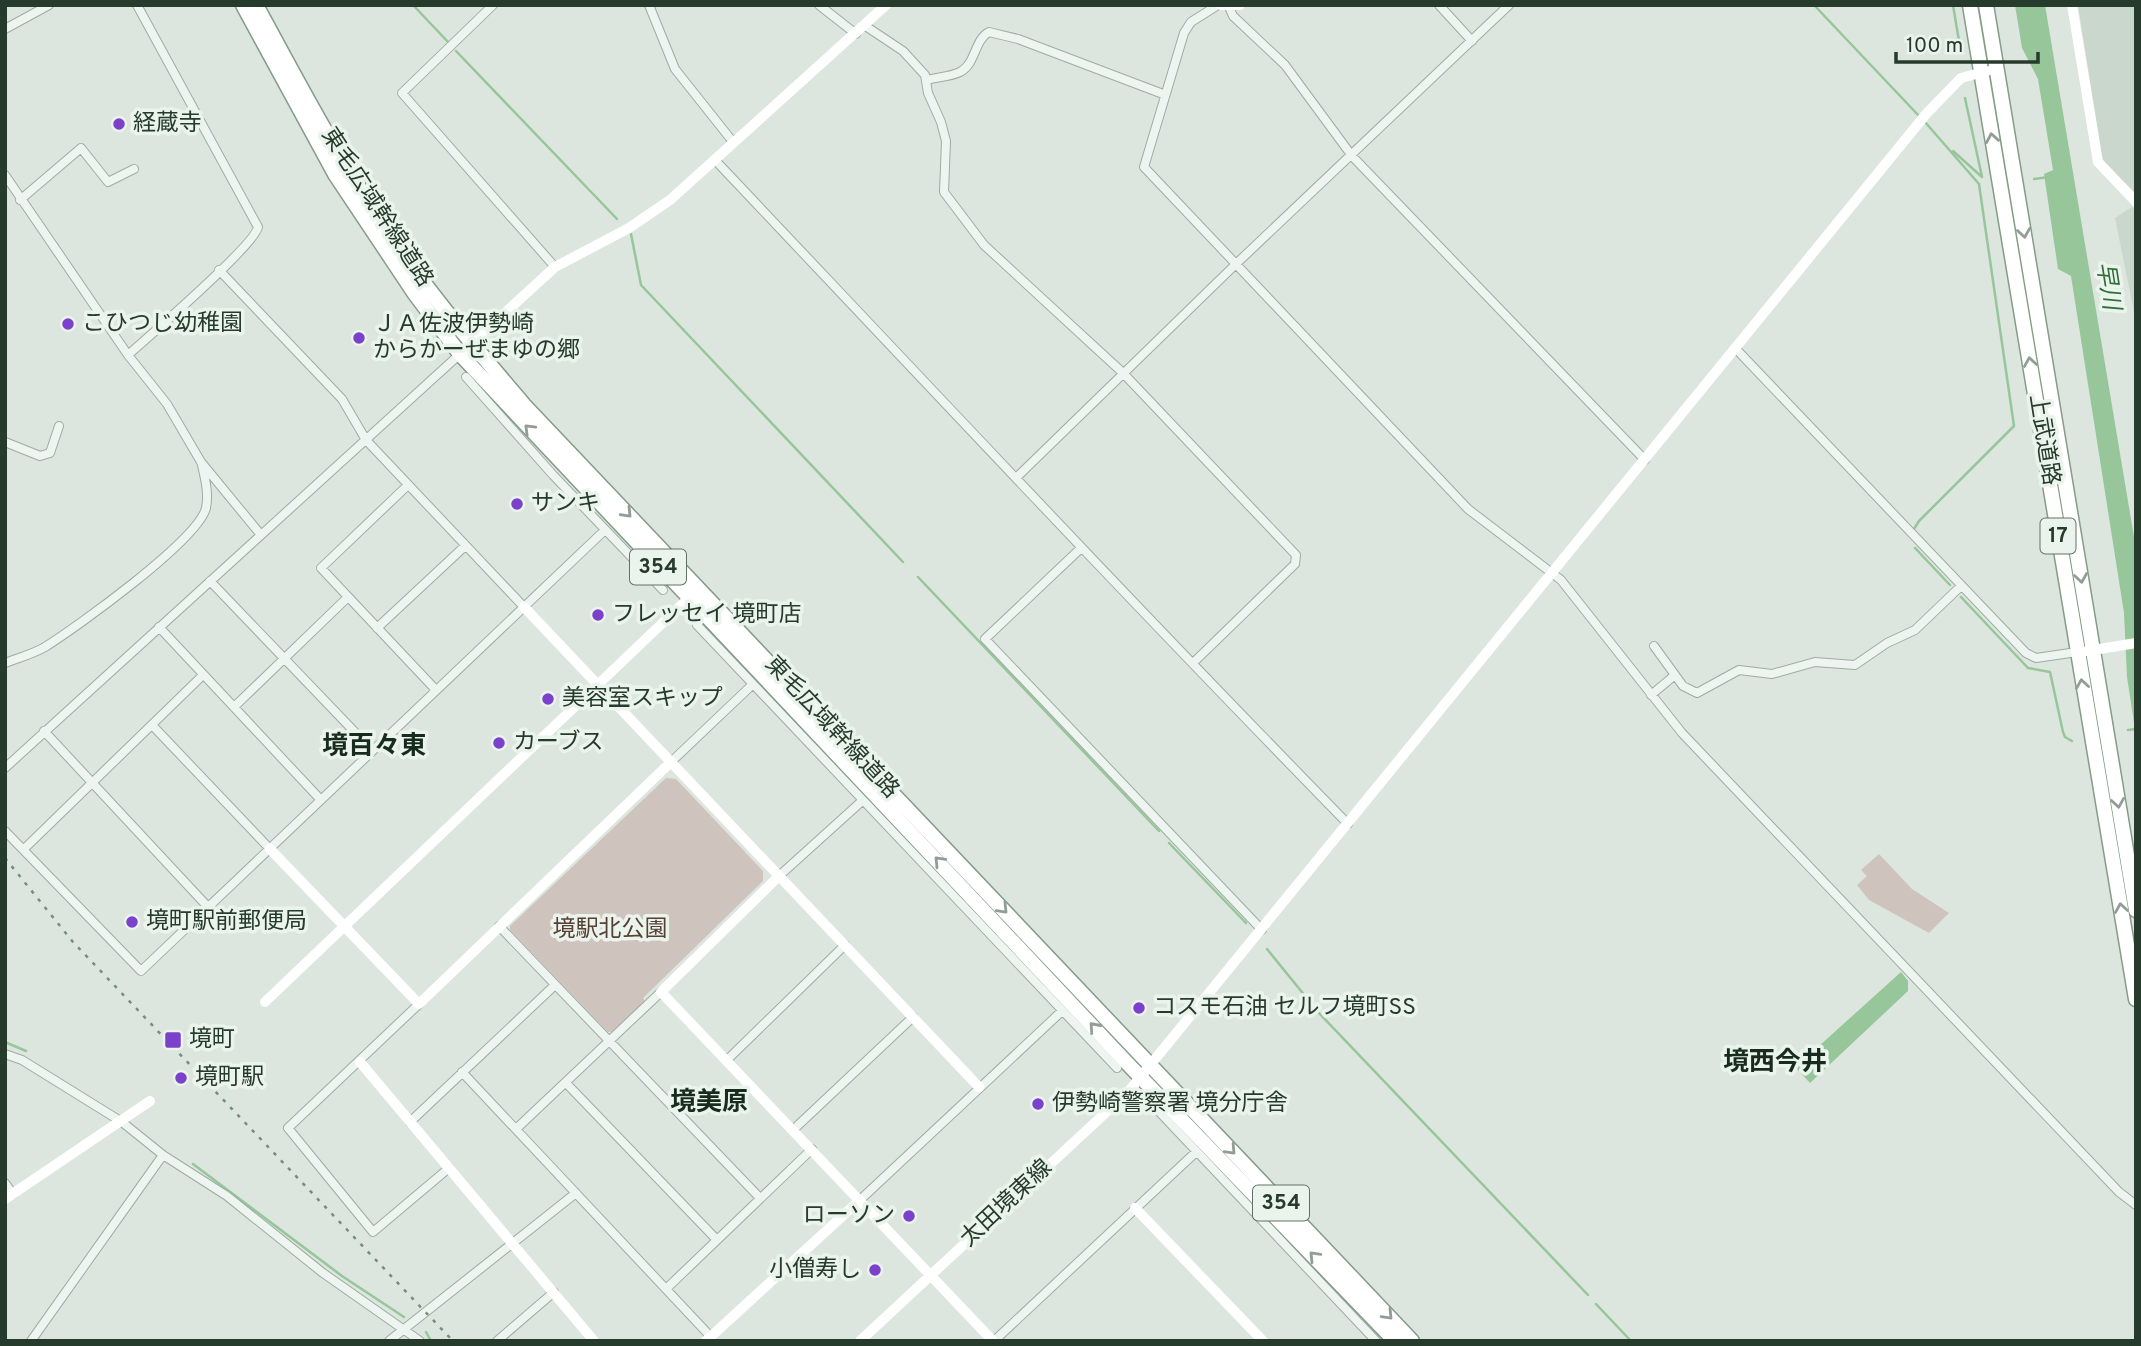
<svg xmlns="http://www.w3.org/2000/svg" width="2141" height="1346" viewBox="0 0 2141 1346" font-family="Overpass,'Noto Sans JP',sans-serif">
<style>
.built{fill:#cad7cc}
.green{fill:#cfc3bd}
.water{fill:#97c69b}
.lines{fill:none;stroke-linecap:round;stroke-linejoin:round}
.stream{stroke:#97c69b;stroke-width:2.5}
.street-casing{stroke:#9eaca1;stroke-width:10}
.highway-casing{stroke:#849c88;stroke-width:17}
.street{stroke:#eef4f0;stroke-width:8}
.secondary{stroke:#fff;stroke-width:10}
.highway{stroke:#fff;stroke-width:14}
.rail{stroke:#768f7b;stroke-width:2.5;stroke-dasharray:3.5 7;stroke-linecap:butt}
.oneway{stroke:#929d95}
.poi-dot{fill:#7b41ca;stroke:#ebf4ec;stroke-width:2.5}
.labels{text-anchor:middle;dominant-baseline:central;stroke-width:7;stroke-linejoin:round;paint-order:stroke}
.shield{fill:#ebf4ec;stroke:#617265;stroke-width:2}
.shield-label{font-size:21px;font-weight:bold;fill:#263b2b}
.poi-label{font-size:23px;fill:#263b2b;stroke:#ebf4ec;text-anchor:start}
.street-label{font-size:23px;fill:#263b2b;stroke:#ebf4ec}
.park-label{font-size:23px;fill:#574134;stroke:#ebf4ec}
.water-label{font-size:24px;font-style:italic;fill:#316e39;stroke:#ebf4ec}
.quarter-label{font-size:26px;font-weight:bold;fill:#182c1d;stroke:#ebf4ec}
</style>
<rect width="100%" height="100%" fill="#dce6de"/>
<path class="built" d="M2078,5H2136V193L2103,162Z
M2132,207L2136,210V322L2115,218Z"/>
<path class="green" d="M666,778L676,779L763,871V881L643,998L645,1001L612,1032H608L510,930V926Z
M1879,854L1912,889L1949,913L1929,933L1869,900L1857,885L1867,876L1861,870Z"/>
<path class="water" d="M2015,5H2045L2136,549V736L2127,677L2124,613L2071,276L2058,269L2044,174L2053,170L2038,79L2022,48Z
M1901,972L1908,981V991L1810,1083L1797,1069L1798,1065Z"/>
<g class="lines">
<path class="stream" d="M413,5L449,43
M1814,5L1920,117
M1953,5L1959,41
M456,51L617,219
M1965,98L1982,177
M1953,151L1982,177
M2034,179L2049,177
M631,234L641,285L903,562
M1914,529L1919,521L2014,426L1979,184L1925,122
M1915,548L1950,585
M918,577L1159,831
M1961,597L2028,668L2050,672L2063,732L2065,737L2072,741
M2128,730L2136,729
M1169,843L1246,923
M1267,949L1310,1002
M1318,1012L1588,1295
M5,1042L26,1051
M193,1164L342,1276L404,1317
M1596,1304L1631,1341
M426,1332L431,1341"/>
<defs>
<path id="street" d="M493,5L402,93L555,267
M649,5L675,69L733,142
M819,5L856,34
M1218,5L1191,22L1184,33L1144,167L1468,509L1561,580L1682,733L2119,1192L2136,1205
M1439,5L1472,41
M1229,7L1233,16L1285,65L1352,156L1645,460
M864,25L903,51L925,75L928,93L941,122L946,141L944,192L984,245L1123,373L1296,555L1295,564L1194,662
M5,29L49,5
M927,80C937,77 950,77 960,72C976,64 974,40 989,32L1018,39L1163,94
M715,160C925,382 1134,605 1348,824
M5,175L128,355L167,404L201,462L261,535
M20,200L81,148L108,182L134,169
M219,270L342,399L366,440L524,607
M1737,350L2026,653L2036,658L2077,652
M128,355C148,337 255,245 258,227L137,5
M466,377L553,475L663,590
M5,442L40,456L50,453L59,426
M1017,477L1237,263L1509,5
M408,485L321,568L435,689
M1080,549L985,639L1262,930
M210,581L372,750
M697,625L1117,1068
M159,627L320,799
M377,628L465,546
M1654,646L1683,686L1697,693L1739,670L1772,674L1815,662L1855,665L1887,643L1915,630L1961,586
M5,663C18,658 33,654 45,647C77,627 198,540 206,508C209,494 205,478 202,465
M1651,695L1675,675
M234,707L348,597
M152,725L270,849
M44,731L208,907
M671,762L752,685
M5,768L460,354
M5,831L141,971L605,530
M24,849L203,675
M779,876L862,801
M499,926L760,1198
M419,1004L288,1128L373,1232L449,1168
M5,1054L22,1060L122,1122L163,1155L227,1196L323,1273L420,1341
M727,1060L845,945
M462,1072L711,1337
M566,1083L717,1240
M1150,1102L1376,1341
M410,1122L555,985
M516,1129L661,992
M793,1130L913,1017
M5,1183L13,1194
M860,1200L1062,1011
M666,1289L812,1149
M31,1341L163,1155
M389,1341L576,1193
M497,1341L554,1292
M994,1341L1196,1152"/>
<path id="highway" d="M243,5L335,174L415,294L460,354L1127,1063L1395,1341
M256,5C296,79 335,153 382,223C424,288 474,346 524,405L1412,1341
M1970,5L2136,999
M1986,5L2136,910"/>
</defs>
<use href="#street" class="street-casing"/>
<use href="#highway" class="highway-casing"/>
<use href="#street" class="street"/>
<path class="secondary" d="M1221,5H1240
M2072,5L2098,162L2136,202
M460,354L555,267L629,228L670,200L886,5
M524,607L979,1087
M2087,651L2136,643
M270,849L419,1004L671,762
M779,876L661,992L993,1341
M265,1002L695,592
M360,1062L594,1341
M5,1199L150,1101
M1135,1208L1263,1341
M706,1341L860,1200
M860,1341L1129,1091L1927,113L1961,78L1987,71"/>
<use href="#highway" class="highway"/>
<path class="rail" d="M5,858L73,942L453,1341"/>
</g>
<defs><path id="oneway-chevron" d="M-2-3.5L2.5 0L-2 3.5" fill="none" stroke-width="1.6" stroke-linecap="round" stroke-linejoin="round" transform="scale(1.75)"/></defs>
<g class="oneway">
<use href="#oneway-chevron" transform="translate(1992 138) rotate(-100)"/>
<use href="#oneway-chevron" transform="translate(2024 233) rotate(81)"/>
<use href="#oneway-chevron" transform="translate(2030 362) rotate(-99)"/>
<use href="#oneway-chevron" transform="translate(529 429) rotate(-135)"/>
<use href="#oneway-chevron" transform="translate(627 513) rotate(46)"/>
<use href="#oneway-chevron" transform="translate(2081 578) rotate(81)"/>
<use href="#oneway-chevron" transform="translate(2082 684) rotate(-99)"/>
<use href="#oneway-chevron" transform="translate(2118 803) rotate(81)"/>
<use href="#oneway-chevron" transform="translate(939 861) rotate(-134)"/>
<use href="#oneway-chevron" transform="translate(2121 908) rotate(-99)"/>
<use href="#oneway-chevron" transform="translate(1003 909) rotate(46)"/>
<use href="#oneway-chevron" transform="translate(1094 1027) rotate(-132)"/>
<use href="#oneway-chevron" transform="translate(1231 1150) rotate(47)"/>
<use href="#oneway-chevron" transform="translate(1314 1256) rotate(-134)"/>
<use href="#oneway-chevron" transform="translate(1388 1315) rotate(46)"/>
</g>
<g class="poi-dot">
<circle cx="119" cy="124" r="7"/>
<circle cx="68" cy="324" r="7"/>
<circle cx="359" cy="338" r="7"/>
<circle cx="517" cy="504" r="7"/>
<circle cx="598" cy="615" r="7"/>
<circle cx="548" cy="699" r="7"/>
<circle cx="499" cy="743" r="7"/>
<circle cx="132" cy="922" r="7"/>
<circle cx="1139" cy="1008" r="7"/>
<rect x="164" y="1031" width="18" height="18" rx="3.5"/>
<circle cx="181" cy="1078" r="7"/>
<circle cx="1038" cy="1104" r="7"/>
<circle cx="909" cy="1216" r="7"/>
<circle cx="875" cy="1270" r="7"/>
</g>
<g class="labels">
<g class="shield">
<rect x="2040.5" y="518.5" width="35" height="35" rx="5"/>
<rect x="630" y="549.5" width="56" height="35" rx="5"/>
<rect x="1253" y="1185.5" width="56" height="35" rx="5"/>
</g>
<g class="shield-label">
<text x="2058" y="536">17</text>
<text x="658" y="567">354</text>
<text x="1281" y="1203">354</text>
</g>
<g class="poi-label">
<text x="133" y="124">経蔵寺</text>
<text x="82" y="324">こひつじ幼稚園</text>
<text x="373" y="325">ＪＡ佐波伊勢崎<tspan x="373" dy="26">からかーぜまゆの郷</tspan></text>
<text x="531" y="504">サンキ</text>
<text x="612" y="615">フレッセイ 境町店</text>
<text x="562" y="699">美容室スキップ</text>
<text x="513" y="743">カーブス</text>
<text x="146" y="922">境町駅前郵便局</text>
<text x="1153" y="1008">コスモ石油 セルフ境町SS</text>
<text x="189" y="1040">境町</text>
<text x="195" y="1078">境町駅</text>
<text x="1052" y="1104">伊勢崎警察署 境分庁舎</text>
<text x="895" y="1216" text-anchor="end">ローソン</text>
<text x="861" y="1270" text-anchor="end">小僧寿し</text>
</g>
<g class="street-label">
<text transform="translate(376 208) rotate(57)">東毛広域幹線道路</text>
<text transform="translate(2043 440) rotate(81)">上武道路</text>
<text transform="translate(831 728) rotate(47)">東毛広域幹線道路</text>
<text transform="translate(1007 1204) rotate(-43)">太田境東線</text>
</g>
<g class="park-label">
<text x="610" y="930">境駅北公園</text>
</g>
<g class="water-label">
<text transform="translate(2107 286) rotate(81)">早川</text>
</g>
<g class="quarter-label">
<text x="374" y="747">境百々東</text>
<text x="1775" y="1063">境西今井</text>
<text x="709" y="1103">境美原</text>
</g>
</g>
<rect width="2141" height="1346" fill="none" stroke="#263b2b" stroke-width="14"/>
<path d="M1896 52v10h142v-10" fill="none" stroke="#263b2b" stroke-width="3.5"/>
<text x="1906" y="52" font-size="21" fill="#263b2b" stroke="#ebf4ec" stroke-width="5" paint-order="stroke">100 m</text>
</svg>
